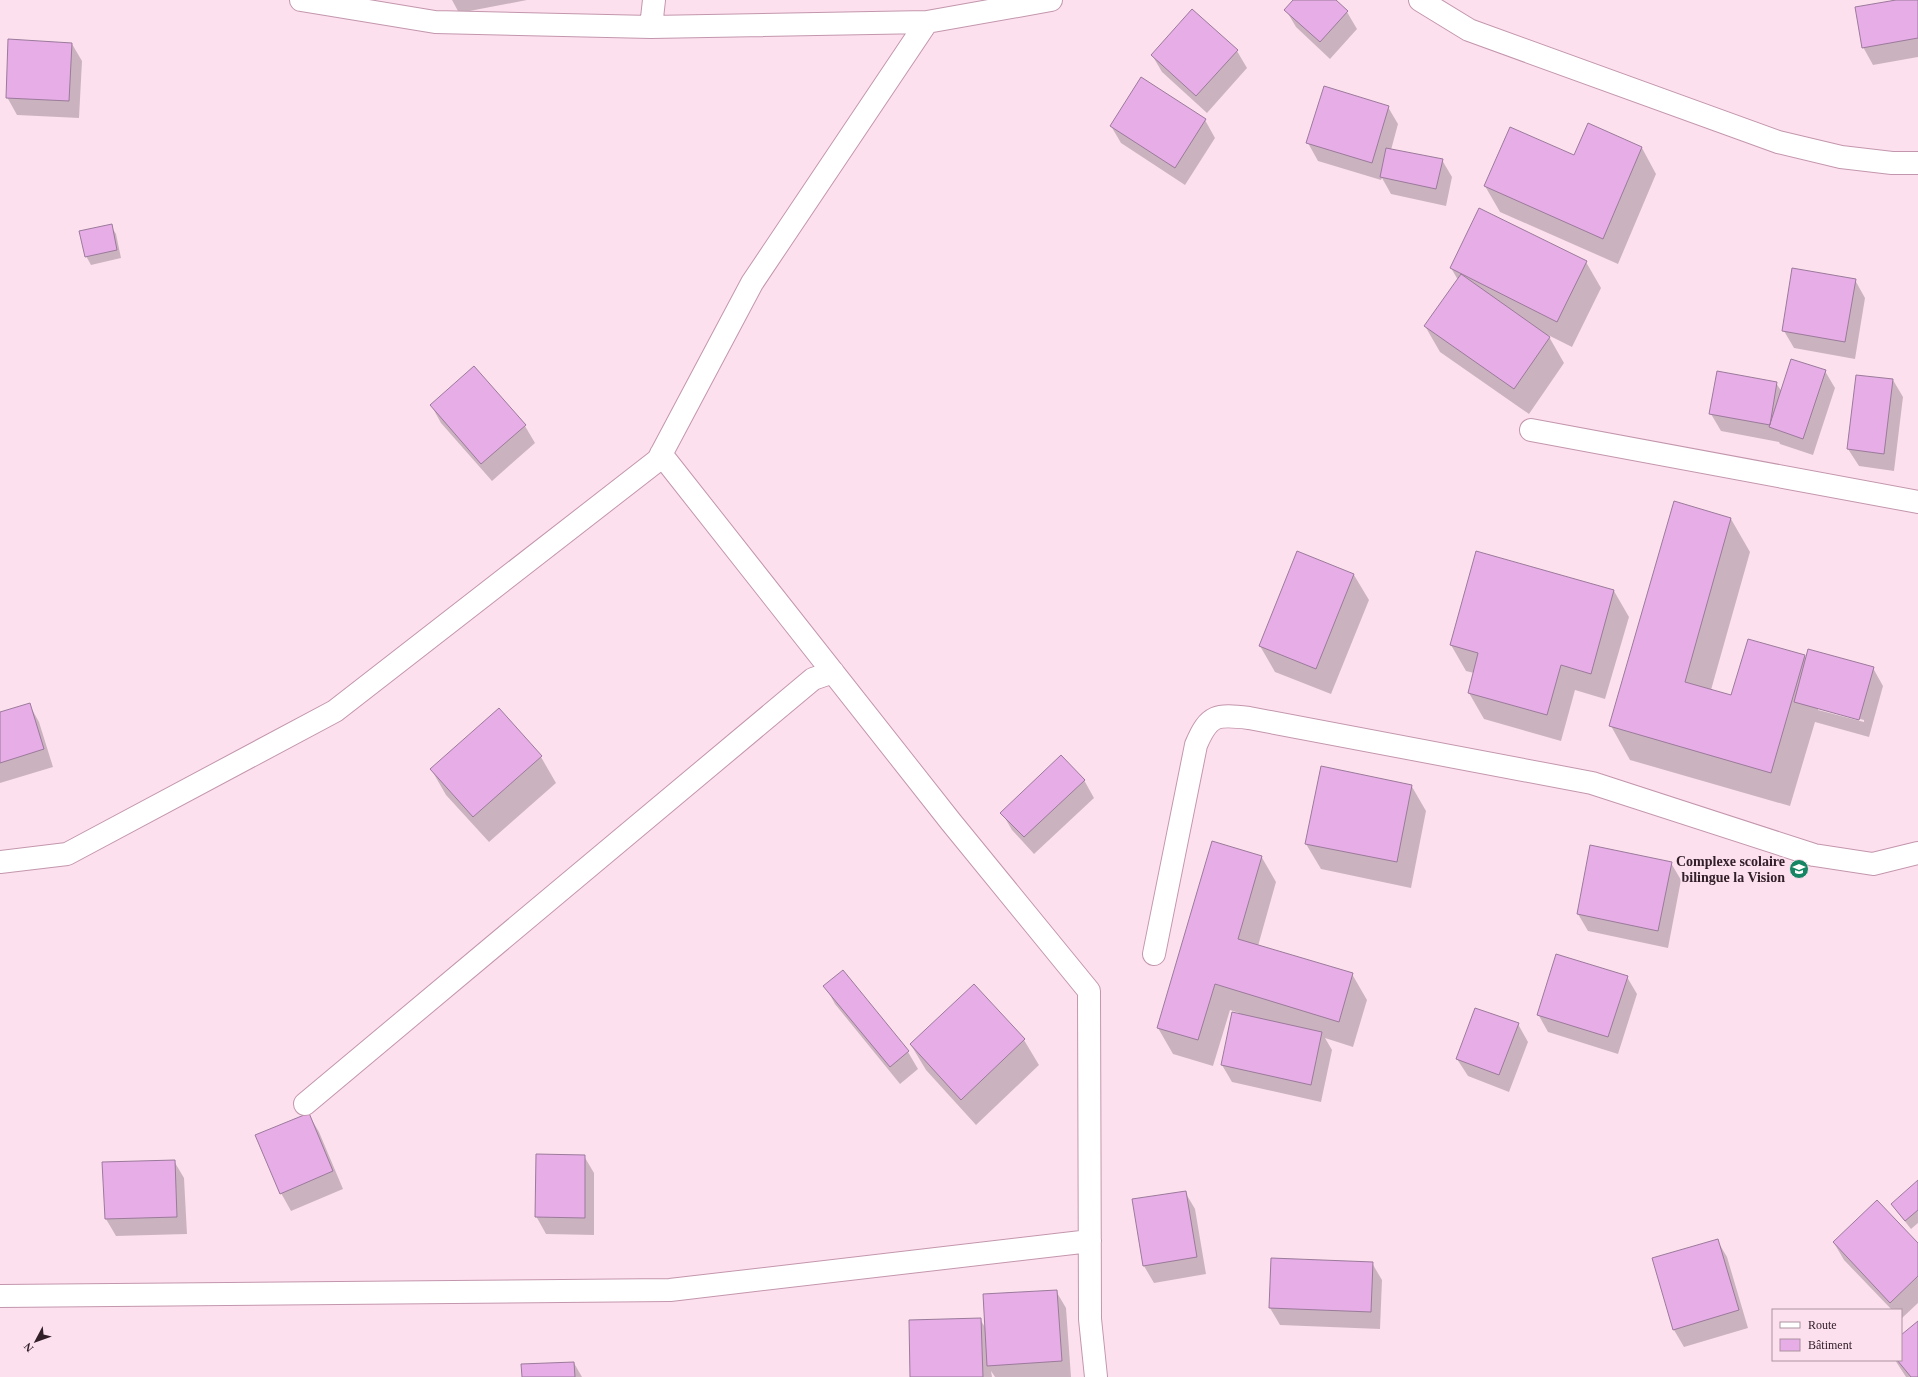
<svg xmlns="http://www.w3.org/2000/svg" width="1918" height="1377" viewBox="0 0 1918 1377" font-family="'Times New Roman',serif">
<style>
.shadow{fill:#0003;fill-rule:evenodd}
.building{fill:#e6ade7;stroke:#9b7a9b}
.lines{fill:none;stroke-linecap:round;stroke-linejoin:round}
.minor-casing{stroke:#c396ad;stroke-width:24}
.minor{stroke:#fff;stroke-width:22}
.labels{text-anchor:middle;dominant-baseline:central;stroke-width:3.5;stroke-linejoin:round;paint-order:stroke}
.poi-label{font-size:14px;font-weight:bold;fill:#322029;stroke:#fde0ee;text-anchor:end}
</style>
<rect width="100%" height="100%" fill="#fde0ee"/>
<path class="shadow" d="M452,0H527L459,13Z
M1294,0H1335L1347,12L1357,29L1330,59L1296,27L1286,10Z
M1902,0H1918V57L1873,65L1863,47Z
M72,44L82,61L79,118L17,115L7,97Z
M1237,51L1247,68L1207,113L1162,72L1152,55Z
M1141,79L1205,120L1215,138L1185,185L1121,143L1111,126Z
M1388,107L1398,124L1391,150L1442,160L1452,177L1446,206L1391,194L1382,178L1381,180L1318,161L1308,143Z
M1642,148L1656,174L1618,264L1500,212L1485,186L1574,156Z
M1480,209L1586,262L1601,288L1572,347L1548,335L1564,363L1529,414L1440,352L1425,326L1458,280L1451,268Z
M111,226L116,234L121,258L91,265L86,256Z
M1855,280L1865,298L1855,359L1794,348L1784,331Z
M1825,371L1835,388L1813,455L1780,444L1779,442L1721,431L1711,414L1776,383L1782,392Z
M1893,380L1903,397L1894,471L1859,466L1848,449Z
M431,405L525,426L535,443L492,481L441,423Z
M1675,503L1731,519L1750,552L1711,690L1732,697L1805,656L1806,659L1873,668L1883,686L1869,737L1815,722L1790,806L1630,760L1611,726ZM1818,708L1864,720V722L1818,710Z
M1298,552L1354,575L1369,600L1331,694L1275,672L1260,646Z
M1614,591L1629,617L1605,699L1575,690L1561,741L1484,719L1469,693L1474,673L1466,671L1451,645Z
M29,704L39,722L53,767L0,783V713Z
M541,757L556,783L489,842L446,795L431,769Z
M1084,780L1094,798L1034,854L1012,830L1002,813Z
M1411,785L1426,811L1411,888L1321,869L1306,844Z
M1261,856L1276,882L1258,946L1352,974L1367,1000L1353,1047L1325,1038L1332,1050L1321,1102L1232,1082L1222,1065L1239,1013L1230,1010L1213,1066L1173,1054L1158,1028Z
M1671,863L1681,880L1668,948L1588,931L1578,914Z
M843,971L908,1052L918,1069L900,1084L835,1004L825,986Z
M1627,977L1637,994L1618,1054L1548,1032L1538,1014Z
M974,986L1024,1040L1039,1065L976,1125L926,1070L911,1045Z
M1518,1024L1528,1042L1509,1092L1468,1076L1457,1059Z
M309,1115L319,1132L343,1189L291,1211L281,1193Z
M584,1156L594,1173V1235L546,1234L536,1216Z
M174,1161L184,1178L187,1234L116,1236L106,1219Z
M1918,1182V1223L1911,1229L1892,1205Z
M1185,1192L1195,1209L1206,1274L1154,1283L1144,1266Z
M1717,1240L1727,1257L1748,1328L1684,1347L1674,1330L1653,1259Z
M1834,1243L1918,1244V1303L1901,1319V1310H1892L1844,1260Z
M1372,1263L1382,1280L1380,1329L1280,1325L1270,1308Z
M1056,1291L1066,1308L1071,1377H995L991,1371L992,1377H911L980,1319L986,1329Z
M1918,1322V1377H1906L1895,1360H1901V1336Z
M574,1363L582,1377H523Z"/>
<path class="building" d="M1293,0H1336L1348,11L1320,42L1284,10Z
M1896,0H1918V38L1862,48L1855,7Z
M1192,9L1238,50L1196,96L1151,55Z
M8,39L72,43L69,101L6,98Z
M1141,77L1206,119L1175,168L1110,126Z
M1324,86L1389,106L1372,163L1306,143Z
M1588,123L1642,147L1603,239L1484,186L1510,127L1574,155Z
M1386,148L1443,159L1436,189L1380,177Z
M1479,208L1587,261L1557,322L1450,268Z
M112,224L117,250L85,257L79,231Z
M1792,268L1856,279L1845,342L1782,331Z
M1461,274L1550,337L1514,389L1424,326Z
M1791,359L1826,370L1803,439L1769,427Z
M474,366L526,425L481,464L430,405Z
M1717,371L1777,382L1770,425L1709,414Z
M1856,375L1893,379L1884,454L1847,449Z
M1674,501L1731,518L1685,682L1731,695L1748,639L1805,655L1771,773L1609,726Z
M1297,551L1354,574L1316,669L1259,646Z
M1476,551L1614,590L1591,674L1561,665L1547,715L1468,693L1478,653L1450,645Z
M1808,649L1874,667L1859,720L1794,702Z
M30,703L44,749L0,763V712Z
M499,708L542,756L473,817L430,769Z
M1061,755L1085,780L1024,837L1000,813Z
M1321,766L1412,785L1397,862L1305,844Z
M1212,841L1262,856L1238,939L1353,973L1339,1022L1215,984L1198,1040L1157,1028Z
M1590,845L1672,862L1658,931L1577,914Z
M1556,954L1628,976L1608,1037L1537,1015Z
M843,970L909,1051L890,1067L823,986Z
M974,984L1025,1039L961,1100L910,1044Z
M1475,1008L1519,1023L1499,1075L1456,1059Z
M1232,1012L1322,1032L1311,1085L1221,1065Z
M309,1113L333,1171L280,1194L255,1135Z
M536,1154L585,1155V1218L535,1217Z
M175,1160L177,1217L105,1219L102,1162Z
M1918,1180V1210L1905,1221L1891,1204Z
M1186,1191L1197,1257L1143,1266L1132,1199Z
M1877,1200L1918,1243V1276L1890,1303L1833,1242Z
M1718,1239L1739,1310L1673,1330L1652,1258Z
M1271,1258L1373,1262L1371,1312L1269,1308Z
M1057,1290L1062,1361L987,1366L983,1294Z
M981,1318L983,1377H910L909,1320Z
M1918,1321V1377H1911L1897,1360H1901V1335Z
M574,1362L575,1377H522L521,1364Z"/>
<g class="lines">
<defs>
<path id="minor" d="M301,0L435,22L651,27L927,22L1051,0
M1420,0L1469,30L1778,142L1841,157L1892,163H1918
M651,27L654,0
M1531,430L1918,502
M661,454L951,822L1089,991L1090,1319L1096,1377
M0,862L67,854L335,711L658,460L752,283L927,22
M1154,954L1196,745C1209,714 1217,714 1249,718L1592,783L1814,855L1873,864L1918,853
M305,1104L813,679L833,672
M0,1296L670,1290L1090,1241"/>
</defs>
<use href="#minor" class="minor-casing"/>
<use href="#minor" class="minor"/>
</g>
<defs>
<symbol id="school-disc" viewBox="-11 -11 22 22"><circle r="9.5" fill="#158563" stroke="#fde0ee"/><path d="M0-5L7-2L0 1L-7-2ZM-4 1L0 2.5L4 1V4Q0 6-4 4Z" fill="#fff"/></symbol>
</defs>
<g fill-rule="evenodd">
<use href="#school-disc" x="1788" y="858" width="22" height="22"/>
</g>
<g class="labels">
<g class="poi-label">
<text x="1785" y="861">Complexe scolaire<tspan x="1785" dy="16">bilingue la Vision</tspan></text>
</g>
</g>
<rect x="1772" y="1309" width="130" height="52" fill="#fde0ee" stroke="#ac939f"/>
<rect x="1780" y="1322" width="20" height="6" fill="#ffffff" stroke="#ac939f"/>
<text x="1808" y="1329" font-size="12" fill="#322029">Route</text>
<rect x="1780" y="1339" width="20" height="12" fill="#e6ade7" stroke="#ac939f"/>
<text x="1808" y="1349" font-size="12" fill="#322029">Bâtiment</text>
<g transform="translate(36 1341) rotate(229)" stroke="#fde0ee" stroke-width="3" paint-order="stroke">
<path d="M0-3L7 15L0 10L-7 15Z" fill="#322029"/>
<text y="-6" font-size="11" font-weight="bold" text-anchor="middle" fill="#322029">N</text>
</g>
</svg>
